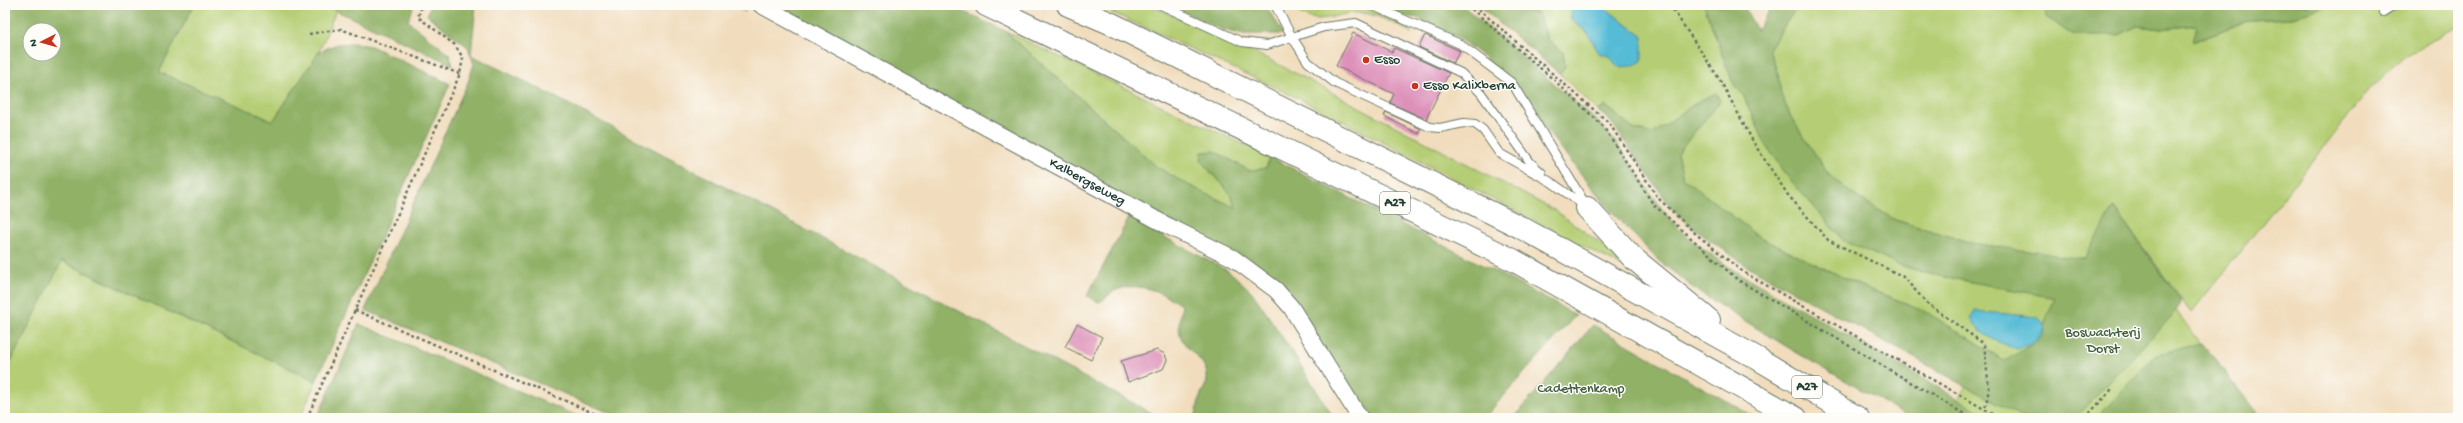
<svg xmlns="http://www.w3.org/2000/svg" width="2463" height="423" viewBox="0 0 2463 423" font-family="'Gochi Hand',sans-serif">
<style>
.green{fill:#b5ce74;stroke:#6a8654}
.forest{fill:#90b166;stroke:#58774d;fill-rule:evenodd}
.water{fill:#57bcd5;stroke:#3b7c84}
.building{fill:#dd90ba}
.lines{fill:none;stroke-linecap:round;stroke-linejoin:round}
.lane-casing{stroke:#687564;stroke-width:10}
.street-casing{stroke:#687564;stroke-width:18}
.highway-casing{stroke:#687564;stroke-width:24}
.path{stroke:#687564;stroke-width:2.5;stroke-dasharray:3 3;stroke-linecap:butt}
.lane{stroke:#fff;stroke-width:8}
.street{stroke:#fff;stroke-width:16}
.highway{stroke:#fff;stroke-width:22}
.poi-dot{fill:#c8321e;stroke:#fdfcf7;stroke-width:1.5}
.labels{text-anchor:middle;dominant-baseline:central;stroke-width:3;stroke-linejoin:round;paint-order:stroke}
.shield{fill:#fdfcf7;stroke:#62766e;stroke-width:1}
.shield-label{font-size:13px;font-weight:bold;fill:#1f3d34}
.poi-label{font-size:14px;fill:#1f3d34;stroke:#fdfcf7;text-anchor:start}
.street-label{font-size:14px;fill:#1f3d34;stroke:#fdfcf7}
.park-label{font-size:14px;fill:#446144;stroke:#fdfcf7}
</style>
<rect width="100%" height="100%" fill="#fdfcf7"/>
<filter id="ink" filterUnits="userSpaceOnUse"><feTurbulence type="fractalNoise" baseFrequency=".025" numOctaves="2"/><feDisplacementMap in="SourceGraphic" scale="8" xChannelSelector="R" yChannelSelector="G"/><feConvolveMatrix kernelMatrix="1 2 1 2 8 2 1 2 1" color-interpolation-filters="sRGB"/></filter>
<filter id="wash" filterUnits="userSpaceOnUse"><feTurbulence type="fractalNoise" baseFrequency=".012" numOctaves="4" result="noise"/><feDisplacementMap in="SourceGraphic" scale="16" xChannelSelector="R" yChannelSelector="G"/><feGaussianBlur stdDeviation="0.9" result="paint"/><feColorMatrix in="noise" values="0 0 0 0 0 0 0 0 0 0 0 0 0 0 0 0 0 1.4 0 .05"/><feComposite in="paint" operator="in"/></filter>
<g filter="url(#wash)">
<rect width="100%" height="100%" fill="#f1ddbd"/>
<path class="green" d="M194,5H324L336,10L319,52L273,121L159,72Z
M1096,5H1150L1272,61L1556,211L1656,284L1300,99Z
M1290,5H1358L1400,23L1413,33C1398,26 1379,14 1362,13C1332,11 1318,32 1290,5Z
M1512,5H1572L1571,19L1588,33L1599,53L1609,56L1642,36L1601,5H1704L1732,81L1743,95L1766,145L1788,177L1843,240L1896,264L1930,274L2043,295L1972,243L1895,220L1851,193L1829,175L1792,119L1781,95L1778,74L1769,49L1798,5H2043L2047,17L2129,30L2137,26L2161,29L2197,25L2194,41L2250,20L2290,18L2329,5H2458V26L2404,56L2374,84L2191,313L2114,207L2107,219L2257,418H1941L1994,354L1923,310L1864,287L1762,239L1683,178L1677,153L1720,101L1697,102L1653,134L1633,129L1606,106L1598,111L1560,74L1565,66L1563,52L1548,40L1538,13L1517,9Z
M1005,31L1270,157L1266,168L1250,171L1214,151L1210,173C1223,183 1231,192 1236,208L1186,184L1157,167Z
M61,261L316,381L300,418H5V373Z"/>
<path class="forest" d="M5,5H194L159,72L273,121L319,52L337,44L353,43L371,46L450,84L316,381L62,261L5,373ZM30,30H54V54H30Z
M324,5H414L408,21L449,54L453,65Z
M431,5H476L471,55L538,88L1161,418H622L365,310L468,82L474,64L468,47L427,15Z
M773,5H949L1005,31L1157,167L1186,184L1236,208C1230,187 1214,178 1201,161L1202,152L1214,151L1250,171L1266,168L1270,157L1494,271L1576,315L1484,418H1368L1273,279Z
M1169,5H1265L1284,34H1239L1221,29Z
M1381,5H1462L1597,121L1617,144L1667,216L1687,237L1732,269L1991,418H1911L1797,353L1700,293L1658,260L1610,210L1505,79L1483,56L1455,36L1418,18L1402,16Z
M1478,5H1512L1517,9L1538,13L1548,40L1563,52L1565,66L1560,74Z
M1704,5H1743L1757,30L1772,5H1798L1769,49L1778,74L1781,95L1792,119L1829,175L1851,193L1895,220L1972,243L2084,259L2113,207L2181,301L2180,306L2076,418H2024L1747,266L1717,245L1693,228L1673,210L1611,122L1598,111L1606,106L1633,129L1653,134L1697,102L1716,93L1720,101L1677,153L1683,178L1762,239L1864,287L1923,310L2005,361L2036,342L2043,334L2044,324L2055,298L1930,274L1896,264L1843,240L1788,177L1766,145L1743,95L1732,81Z
M2043,5H2329L2290,18L2250,20L2193,41L2197,25L2161,29L2137,26L2118,35H2072L2047,17Z
M1129,218L1230,272L1252,292L1283,338L1334,418H1195C1197,410 1198,402 1201,394C1202,390 1207,385 1207,380C1209,358 1184,352 1180,334C1178,324 1180,315 1182,306C1163,292 1138,280 1114,291C1109,294 1105,300 1099,302L1087,296Z
M359,324L582,418H317Z
M1593,325L1756,418H1514Z
M2202,343L2261,418H2097L2155,355Z"/>
<path class="water" d="M1572,5H1601L1642,36V61L1632,66L1618,67L1609,56L1599,53L1588,33L1571,19Z
M1975,311L2038,317L2044,324C2042,342 2033,343 2017,349C2000,343 1979,336 1971,319Z"/>
<g id="blocks">
<path class="building" d="M1353,33L1392,52L1394,48L1449,73L1426,119L1390,103L1394,94L1336,66Z
M1425,35L1460,51L1453,63L1419,47Z
M1386,112L1421,129L1419,134L1384,116Z
M1077,324L1102,337L1091,360L1065,347Z
M1157,350L1165,354L1167,360L1163,369L1128,382L1121,361Z"/>
</g>
</g>
<g filter="url(#ink)">
<use href="#blocks" fill-opacity="0" stroke="#687564" stroke-width="1"/>
<g class="lines">
<defs>
<path id="lane" d="M1161,5L1242,42L1267,45L1292,37L1308,62L1335,83L1430,127L1440,128L1464,123L1475,124L1483,130L1499,153L1551,182L1586,207
M1275,5L1292,37L1324,27L1356,23L1461,73L1481,93L1530,162L1542,173
M1371,5L1460,44L1512,83L1586,205
M2383,12L2394,5"/>
<g id="street">
<path id="s1" d="M761,5L1168,226L1233,258L1276,290L1291,307L1360,418"/>
</g>
<path id="highway" d="M986,5L1513,260L1796,418
M1068,5L1112,24L1520,227L1755,357L1858,418
M1587,208L1633,258L1709,320"/>
</defs>
<use href="#lane" class="lane-casing"/>
<use href="#street" class="street-casing"/>
<use href="#highway" class="highway-casing"/>
<path class="path" d="M735,5L746,11
M1467,5L1554,80L1603,126L1653,204L1738,280L1971,418
M1474,5L1609,123L1658,198L1696,234L1743,272L2000,418
M1670,5L1720,80L1755,145L1788,195L1828,240L1902,276L1928,304L1984,344L1989,389L1985,409
M309,34L341,29L460,74
M355,310L605,418
M307,418L460,74L463,58L455,45L418,17L422,5
M2085,418L2112,389"/>
<use href="#lane" class="lane"/>
<use href="#street" class="street"/>
<use href="#highway" class="highway"/>
</g>
</g>
<g class="poi-dot">
<circle cx="1366" cy="60" r="4"/>
<circle cx="1415" cy="86" r="4"/>
</g>
<g class="labels">
<g class="shield">
<rect x="1380" y="192" width="30" height="22" rx="3"/>
<rect x="1792" y="376" width="30" height="22" rx="3"/>
</g>
<g class="shield-label">
<text x="1395" y="203">A27</text>
<text x="1807" y="387">A27</text>
</g>
<g class="poi-label">
<text x="1374" y="60">Esso</text>
<text x="1423" y="86">Esso Kalixberna</text>
</g>
<g class="street-label">
<text stroke="none"><textPath href="#s1" startOffset="371">Kalbergseweg</textPath></text>
</g>
<g class="park-label">
<text x="2103" y="333">Boswachterij<tspan x="2103" dy="16">Dorst</tspan></text>
<text x="1581" y="389">Cadettenkamp</text>
</g>
</g>
<rect width="2463" height="423" fill="none" stroke="#fdfcf7" stroke-width="20"/>
<g transform="translate(42 42) rotate(264)"><circle r="19" fill="#fdfcf7" stroke="#a4b0a9"/>
<path d="M0-3L7 15L0 10L-7 15Z" fill="#c8321e"/>
<text y="-6" font-size="11" font-weight="bold" text-anchor="middle" fill="#1f3d34">N</text>
</g>
</svg>
